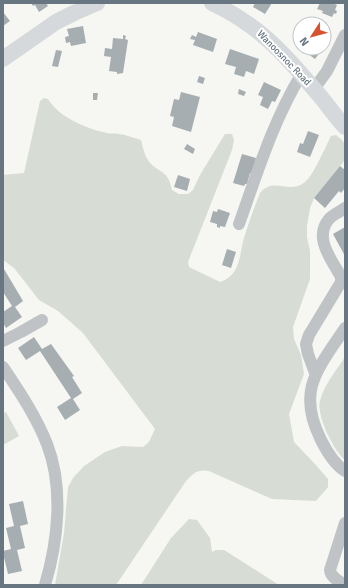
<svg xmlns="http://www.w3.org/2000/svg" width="348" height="588" viewBox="0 0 348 588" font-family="Signika,sans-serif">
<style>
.green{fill:#d7dcd4}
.building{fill:#a6aeb2}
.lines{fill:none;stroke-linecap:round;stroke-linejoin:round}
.minor{stroke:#bfc3c6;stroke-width:12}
.major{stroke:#d5d9dc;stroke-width:16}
.labels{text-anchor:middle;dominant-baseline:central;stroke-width:4;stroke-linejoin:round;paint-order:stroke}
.street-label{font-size:10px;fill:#677681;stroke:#fff}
</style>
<rect width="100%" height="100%" fill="#f6f6f2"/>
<path class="green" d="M44,98L48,99C60,118 85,128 107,133C111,134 115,133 119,134C127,135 134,138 141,140C143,148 145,158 151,164C162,174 168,171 172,190L179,194H188L193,190L200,175L225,134H232L234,140L232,150L188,262L189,267L220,282C241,275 239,255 244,238C249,222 254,208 260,193C274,176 289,195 305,182C313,176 326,146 331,136L336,135L342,140L345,144V160L314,198L310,208L307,226V237L310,251V279L293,327L294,339L301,355L304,374L289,414L294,442L314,463L328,479V487L316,501L272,499L209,471C197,469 194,473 186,481L116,585H55L64,533L68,487L73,478L84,466L105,452L122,446L143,447L149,442L155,429L83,333L58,311L39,300L14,268L3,260V175L24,173L40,101Z
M345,357V460C334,451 316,415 320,401C324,385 336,371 345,357Z
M6,412L19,436L3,445V414Z
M189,519L197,520L210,538L212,552L216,550H224L279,585H141L171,538Z"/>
<path class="building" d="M31,3H46L48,6L39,12L35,5L33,6Z
M255,3H272L265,14L253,7Z
M320,3H332L337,5L335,10L337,11L336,14L334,13L332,17L322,13L323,11L317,9Z
M3,12L10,21L3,26Z
M83,26L86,43L71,46L70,42L66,43L65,37L69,36L67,29Z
M198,32L217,39L213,52L193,45L195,40L190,39L192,35L196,37Z
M123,35L126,36L125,39L128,40L123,73L117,74V72L109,71L111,57L104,56L105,48L112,49L113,38L123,39Z
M300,48H323L315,59Z
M230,49L259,59L254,74L246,71L244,77L234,74L236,67L225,64Z
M56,50L62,51L58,67L52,66Z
M199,76L205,78L203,84L197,82Z
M264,82L281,90L275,102L272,101L268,109L260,105L263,97L258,95Z
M239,89L246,92L244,96L238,94Z
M181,92L200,97L191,132L172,126L174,117L170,116L174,99L179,100Z
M93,93H98L97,100H93Z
M308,131L319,135L310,157L297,152L300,143L303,144Z
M187,144L195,149L193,154L184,149Z
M242,154L256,158L252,174L250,173L247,184H245L244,186L233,183Z
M340,166L345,170V188L341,193L339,191L325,208L314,198Z
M178,175L190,179L187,191L174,187Z
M218,209L230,213L225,227L220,226V228L217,227V224L210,222L213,211L217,212Z
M345,227V256L333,234Z
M227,249L236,252L231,268L222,265Z
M4,269L23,301L15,307L22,317L6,328L3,323V312L12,306L3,292V270Z
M34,337L42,349L51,344L74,376L72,377L82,393L73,399L80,410L65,420L57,407L71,398L40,351L26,360L18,348Z
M23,501L28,524L20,526L25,548L17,550L22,571L8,574L3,553V551L11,549L6,528L14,526L9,504Z"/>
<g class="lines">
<path class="minor" d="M314,89L327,71L345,35
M239,224C257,174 273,121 301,75
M345,328C318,369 296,390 321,440C327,452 334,464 345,471
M3,341L21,332L42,320
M3,367C19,391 36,416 47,444C64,488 58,541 45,585
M315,373L308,354L306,344L309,335L341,282V277C332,260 313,238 329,219C333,214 340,212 345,208
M345,585C339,581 331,578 330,570L345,523"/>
<path class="major" d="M212,3C257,24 283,52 314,89C325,101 334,115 345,127
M3,59L56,22L74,13L97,3"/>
</g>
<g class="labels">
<g class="street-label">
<text transform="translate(284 58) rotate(46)">Wanoosnoc Road</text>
</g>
</g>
<rect width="348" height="588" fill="none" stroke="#677681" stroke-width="8"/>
<g transform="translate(312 36) rotate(234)"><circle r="19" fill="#ffffff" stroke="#c2c8cd"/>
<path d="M0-3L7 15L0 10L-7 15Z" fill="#d75231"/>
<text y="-6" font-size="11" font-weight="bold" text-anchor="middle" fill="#677681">N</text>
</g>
</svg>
